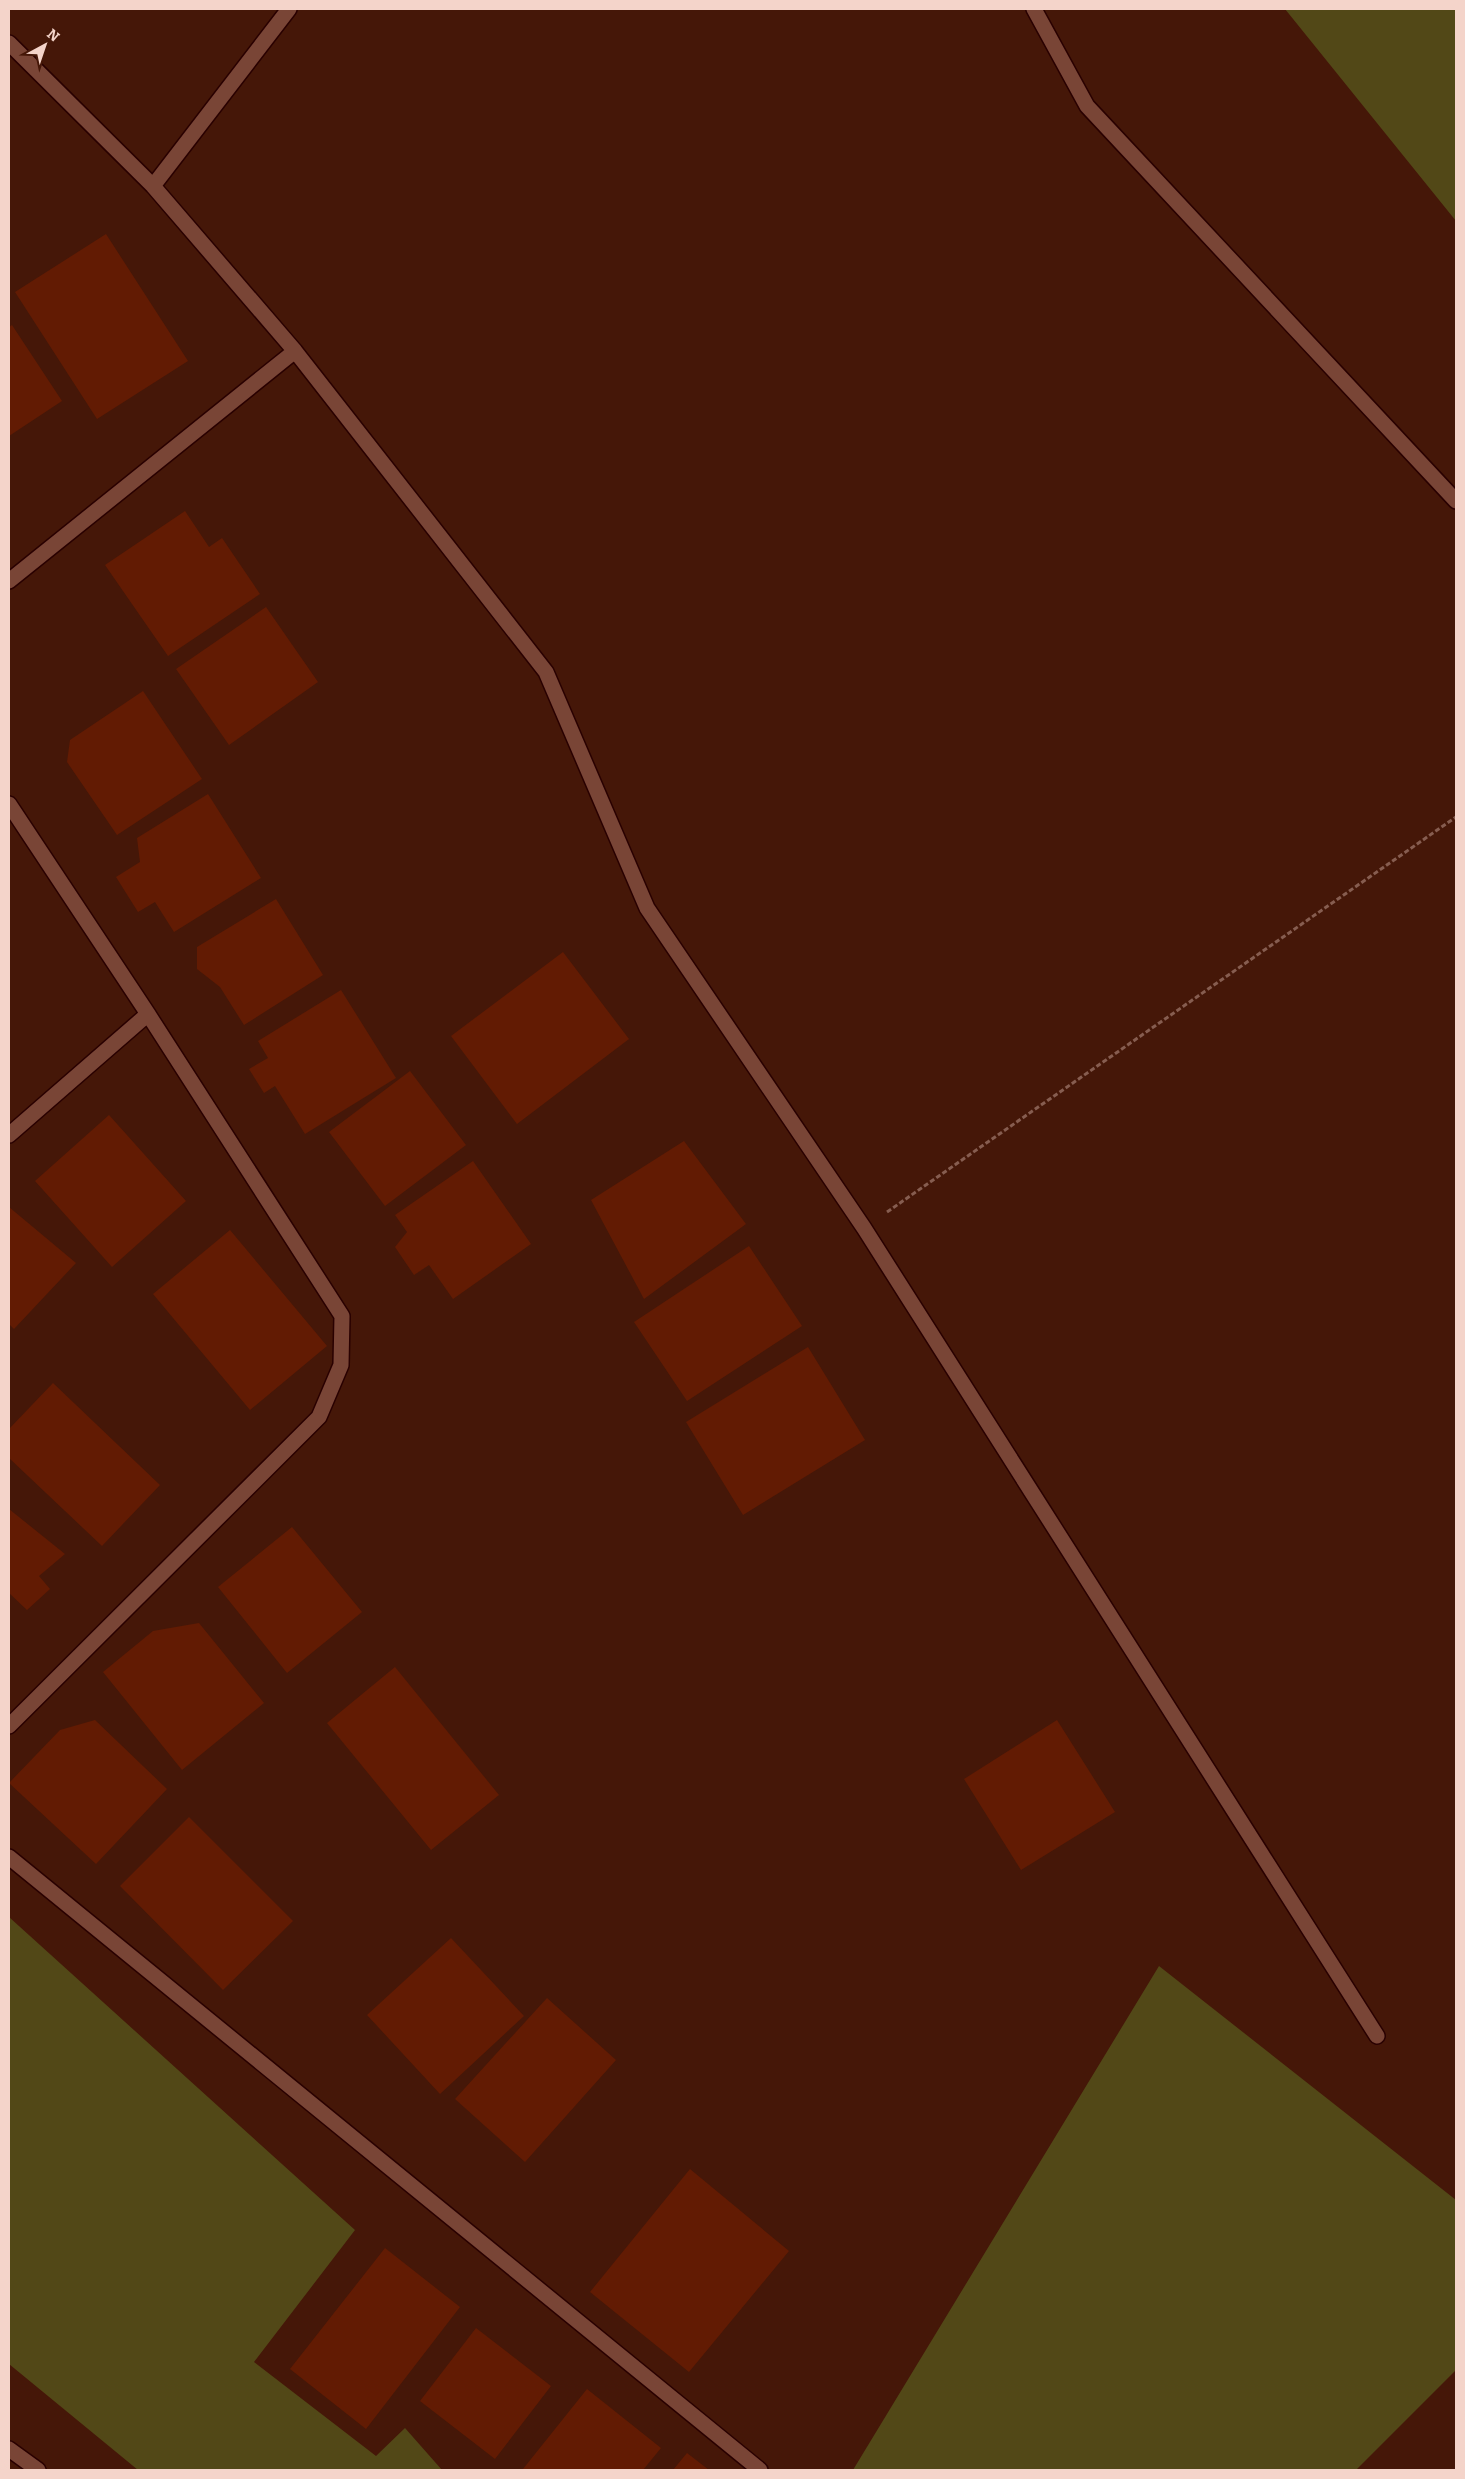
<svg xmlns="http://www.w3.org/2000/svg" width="1465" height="2479" viewBox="0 0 1465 2479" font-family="Bitter,serif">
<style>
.green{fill:#524817}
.building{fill:#621b03}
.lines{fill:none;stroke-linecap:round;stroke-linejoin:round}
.street-casing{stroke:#290000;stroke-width:18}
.path{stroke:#865d50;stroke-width:3;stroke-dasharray:5 2.5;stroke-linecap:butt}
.street{stroke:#794536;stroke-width:15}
</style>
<rect width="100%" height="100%" fill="#451708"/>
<path class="green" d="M1285,9H1456V221Z
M9,1917L355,2230L254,2362L376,2456L405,2428L442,2470H138L9,2364Z
M1159,1966L1456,2200V2370L1356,2470H853Z"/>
<path class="building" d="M106,234L188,361L97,419L15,292Z
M12,325L62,401L9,436V327Z
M185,511L209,547L222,538L260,594L168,656L105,565Z
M266,607L318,682L229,745L176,669Z
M143,691L202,779L117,835L67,762L70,740Z
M208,794L261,878L174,932L155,902L138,912L116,877L140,862L137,838Z
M276,899L323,975L244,1025L220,987L197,969V947Z
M563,952L629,1039L517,1124L451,1036Z
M341,990L396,1078L305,1134L275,1086L264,1093L249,1069L268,1058L258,1041Z
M410,1071L466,1145L385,1206L329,1132Z
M109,1115L186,1201L112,1267L35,1181Z
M684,1141L746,1224L644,1299L591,1200Z
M473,1161L531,1244L453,1299L429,1265L414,1275L395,1247L407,1232L395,1215Z
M9,1207L76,1263L14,1329L9,1324Z
M230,1230L327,1346L250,1410L153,1294Z
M749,1246L802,1326L687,1401L634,1322Z
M808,1347L865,1440L743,1515L686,1422Z
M53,1383L160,1485L102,1546L9,1458V1429Z
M9,1509L65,1554L39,1576L50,1589L27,1610L9,1593Z
M292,1527L362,1612L287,1673L218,1587Z
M199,1623L264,1703L182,1770L103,1672L153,1631Z
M395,1667L499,1795L431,1850L327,1723Z
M95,1720L167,1789L96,1864L9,1783L60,1730Z
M1057,1720L1115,1812L1021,1870L964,1779Z
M189,1817L293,1921L223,1990L120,1886Z
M451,1938L524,2016L440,2094L367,2015Z
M547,1998L616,2060L525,2162L455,2099Z
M690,2169L789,2251L689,2372L590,2292Z
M385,2248L460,2307L366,2429L290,2369Z
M476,2328L551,2386L495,2459L420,2401Z
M587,2389L661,2448L643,2470H524L523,2469Z
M687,2453L709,2470H673Z"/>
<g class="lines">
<defs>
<path id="street" d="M1034,9L1087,106L1456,501
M9,43L153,186L295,351L546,672L647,908L864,1228L1377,2036
M153,186L289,9
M9,581L295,351
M9,804L148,1014L342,1316L341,1365L319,1417L9,1726
M9,1135L148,1014
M9,1857L760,2470
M9,2449L38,2470"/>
</defs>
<use href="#street" class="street-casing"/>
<path class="path" d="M887,1212L1456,817"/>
<use href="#street" class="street"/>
</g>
<rect width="1465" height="2479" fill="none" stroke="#f4d4ca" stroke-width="20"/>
<g transform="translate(45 45) rotate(40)" stroke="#451708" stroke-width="4" paint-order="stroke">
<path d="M0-4L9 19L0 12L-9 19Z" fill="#f4d4ca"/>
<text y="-8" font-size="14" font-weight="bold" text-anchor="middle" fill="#f4d4ca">N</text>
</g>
</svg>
